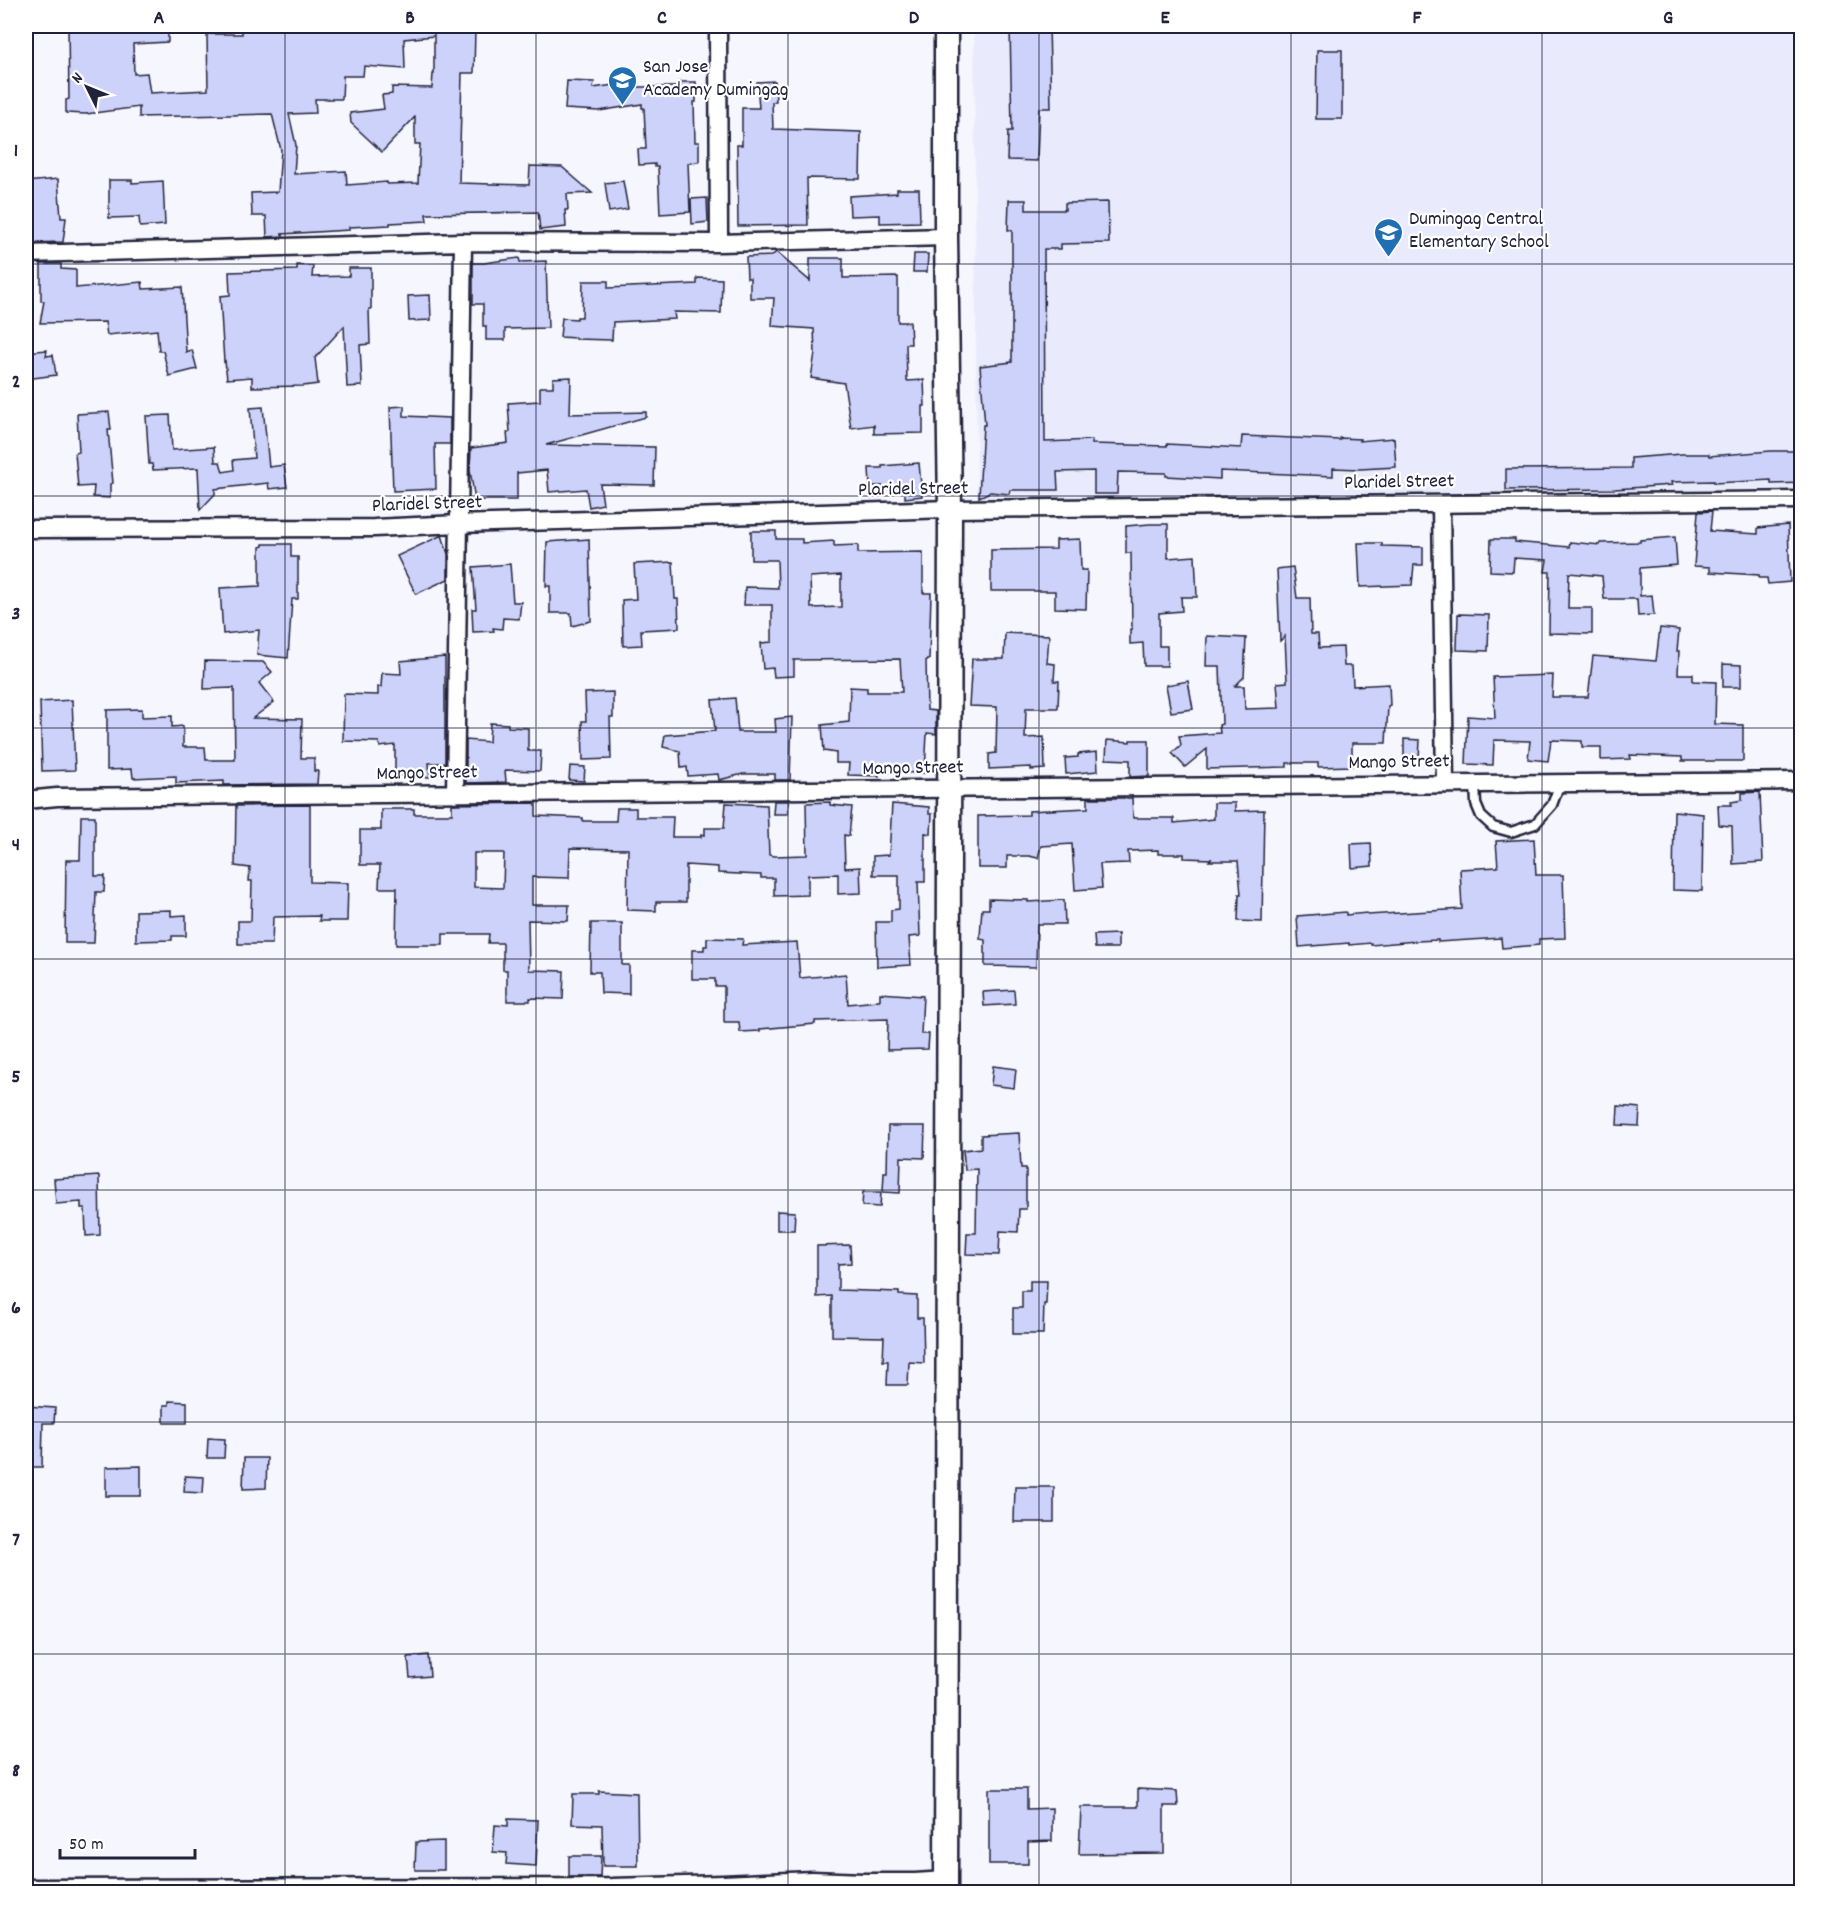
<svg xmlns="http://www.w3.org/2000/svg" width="1827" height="1918" viewBox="0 0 1827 1918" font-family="Dekko,sans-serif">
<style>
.built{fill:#e9ebfd}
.building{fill:#cdd2fb;stroke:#22223b;stroke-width:1.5;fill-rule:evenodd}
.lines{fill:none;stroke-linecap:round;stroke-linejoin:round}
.lane-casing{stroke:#22223b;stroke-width:13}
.street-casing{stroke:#22223b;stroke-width:21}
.secondary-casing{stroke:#22223b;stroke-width:27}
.lane{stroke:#fff;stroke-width:8}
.street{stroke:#fff;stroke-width:16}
.secondary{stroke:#fff;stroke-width:22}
.grid{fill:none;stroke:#22223b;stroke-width:1.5;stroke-opacity:0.55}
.labels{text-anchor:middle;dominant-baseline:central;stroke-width:4.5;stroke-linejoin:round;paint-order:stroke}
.poi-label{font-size:20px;fill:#22223b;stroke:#fff;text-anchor:start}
.street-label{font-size:20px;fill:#22223b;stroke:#fff}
.neatline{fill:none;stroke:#22223b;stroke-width:2}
.grid-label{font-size:20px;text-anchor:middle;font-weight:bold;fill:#22223b}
</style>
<rect width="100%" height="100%" fill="#f5f6fe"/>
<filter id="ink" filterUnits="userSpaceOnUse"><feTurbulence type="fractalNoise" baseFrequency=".0167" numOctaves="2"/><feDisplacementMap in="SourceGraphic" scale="12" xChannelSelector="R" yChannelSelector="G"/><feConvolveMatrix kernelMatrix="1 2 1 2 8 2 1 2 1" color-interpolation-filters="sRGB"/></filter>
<g filter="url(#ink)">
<path class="built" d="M974,26H1801V489L977,499Z"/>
<path class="building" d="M68,26H168V42L133,44L134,74L147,73L150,93L208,90L207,34H242V26H434V36L404,39L405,69L364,66L363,76H343L342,99H315L316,113L289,114L296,145L294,174L346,171L347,185L387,182V184L418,183L420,144H415V117L382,152L351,123L350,113L384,109L382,95L392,94V87L432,88L433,74H434V26H459V28L475,29L474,73H462L459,183L529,185L530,166L562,167L592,193L567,194L568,210H565L566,227L540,230L538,212L426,214L427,221L390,223V225L349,227V230L282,234L283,236L267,237L266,216H252L251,193L278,192L281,150L272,114L139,117V107L86,114L66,113V100L69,99Z
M1010,26H1049L1051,108H1039L1037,161L1007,160L1008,131H1012Z
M1317,50H1342V119H1316Z
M567,81L594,82L593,88L627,83V87H681L680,82H696V102H694L695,142H699V162L688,163L690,212L660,214L658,167H655V164L639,165L638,149H646L644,108H642V104L599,111L565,109Z
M775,81L776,101L772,102L773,129L861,132L860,179L807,178L808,225L738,226L737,145H742V108H759L757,82Z
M58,179L61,218H66L63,242L27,243L26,182Z
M109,180H132V183L163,181L165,225L140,227L139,217L109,218Z
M623,181L628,209L609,212L605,183Z
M897,189H919L920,222L880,223V215L850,216L849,196L897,193Z
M707,198L708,222L692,224L691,199Z
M1009,200H1026V210H1065V203L1108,202L1109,243L1061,244V249H1044L1045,442L1092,440V444L1167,446V444L1241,448L1242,436L1340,440V438L1360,439L1359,441L1394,438L1396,467L1360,469L1333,468V476L1220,471V479L1166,476V473L1118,472L1117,494H1094V471L1057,472L1058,490H1010L1009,494L990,492L979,497L983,425H985L980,366L1012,362V230H1008Z
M776,252L810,281V258H843V278L898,277V322H910L911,344H906L907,381L924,380L925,406H923V433L874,434V425L851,428L844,383L811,378L815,353L814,329L772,326L774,298H750V278H747L746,257L772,256Z
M914,254H928L927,272H913Z
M519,258L520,262L546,261L548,328L505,329V340H486V326H483V304H473V263H484Z
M41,264H61V269L76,270V288L142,282L143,289L182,287L186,352L192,350L197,369L169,376L163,351H159L157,330L107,335L105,322L40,323L44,301H41Z
M297,265L313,266L312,277L349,276V268H371V309H369L370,344L360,345L362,386L347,387L344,326L315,358L318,384L303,386L252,387V377L227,379L225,361L224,362L220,296L230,295L229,272L297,270Z
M697,278L722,279L721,313L674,312L675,319L613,322L612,340L576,339V338L560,337L562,318L577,319V317H582L583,281H608V288L697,284Z
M430,295L431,320L409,321L408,296Z
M47,350L46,356L53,355L56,375L26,379V352Z
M571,377L570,414L646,412V417L546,445L655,447L654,485L600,484L603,504L589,507L586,489L549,492L547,470L517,473V500H475L470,470L471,448L508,443L507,433L510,432L508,403L540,401V387H553V378Z
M404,406V416L450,418V444H435L436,489L393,491L390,407Z
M263,407L269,467L284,465L287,487L269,489L268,483L215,489V494L200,510L198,468L153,470L152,464H149L146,416L170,415L172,450L214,447L215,462H220L223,472L234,470L233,460L254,458L250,408Z
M109,412L111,430H108L113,483L110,484V498L93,497L94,486L78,487L75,453L79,452L77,414Z
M1771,451H1802V483L1771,484V480L1714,483V481L1671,482L1672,485L1615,489L1506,490V469L1631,468V458L1682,454H1709V456Z
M919,463L922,496L905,498V487L884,489V486H870L869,468H882V466Z
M1712,511L1710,531L1758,534V528L1788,525L1790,582L1768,584L1767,578H1759V575L1710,572V567L1694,566L1698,512Z
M1150,524H1168V558L1195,556L1197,597H1181L1182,611L1159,613V646H1167V666H1144L1143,643L1130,644V629H1132L1131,553H1126V526Z
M751,531H776V539H802V543L834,541V546L858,545V553L923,552V593H931L929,660H926L927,710L936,711V734L927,733L925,773L879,772V776L848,775L849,763H836V753L824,751L822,725L849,722L850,687L867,688V692H902L900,659L794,660V676L774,677L773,668L763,669L761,643L772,642V605H744L745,587L778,588L777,560H751ZM841,575V607L811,608L810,577Z
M442,535L448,554V579L416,594L397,556Z
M1675,537L1677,565L1640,568V596L1652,595L1654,615L1638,616L1637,599H1604L1602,576L1569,573L1568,608H1592V634L1549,633L1550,572H1545L1547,560L1514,558L1513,572L1490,571L1491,539H1515V542L1569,547L1570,542L1600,545V543L1640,542V540Z
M589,539L591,621L572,626L571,613H550V586H546L547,542Z
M1080,539L1081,570H1087L1086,609L1055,608V591H991V550L1056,549V540Z
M1358,543H1382V546L1423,547V565H1414L1412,585L1360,587Z
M263,544H291V557H298V599H292L288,658L257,655L259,630L223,634L220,588L260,586V547L263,546Z
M673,562L675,599H678L679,628L641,630L642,645L623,646L622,600L636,599L634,564Z
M510,564L513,602H521L519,619L503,618L502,629L493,628L494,631L473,632L472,609H476L473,567Z
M1293,567L1297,598H1310L1311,634H1318L1319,648L1343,647L1344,666H1352L1353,686L1389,684L1390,705L1388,706L1386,743H1352V766L1318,767V763H1287V767L1207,769V749L1185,767L1172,753L1181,745L1179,736L1220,733L1219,725L1222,724L1220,666H1206L1207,636L1246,638L1244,677L1235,686H1244L1245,709L1279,708L1277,683L1287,682L1285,636L1280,641L1277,569Z
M1458,614L1489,615L1488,651L1457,650Z
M1660,628L1679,630L1677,651H1679L1678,674H1693V681L1716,682L1715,724L1743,725V761H1682V757L1630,755L1631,759L1601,760V747H1582V741L1551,740L1548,761L1528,759L1530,741L1494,740L1493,765L1466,764L1468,716L1495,718L1493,677L1553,675L1552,697H1588L1593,656L1656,661Z
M1005,633L1049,635L1047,663L1055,664L1054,681H1059L1058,708H1026L1025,738L1044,737L1045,769L1031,770V767L989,769V754L996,753L997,707L969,706L972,659H1004Z
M445,657V763H429L430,777L395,776V745L380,747L379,742L343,741L344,694L378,695V687H381L382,673L401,674L400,661Z
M205,661L263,662L272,672L259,683L274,702L253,718L302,719L301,758H314V771H318L317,784L224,785V781L176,783V776L133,778L132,769L107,770V710L142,709V717L172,716V727L183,726V747H205L206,760H235L234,688L204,689Z
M1723,664L1741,665V687H1723Z
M1188,681L1193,709L1171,712L1166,685Z
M613,692V717H610L611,759L583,760L582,721H586L585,693Z
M735,698L738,732H776L775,719L792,717L790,780H775V774H743L719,780L718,774L688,776L687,767L681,768L680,751L663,747L665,735L715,731L712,700Z
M72,700L75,770L42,771L40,702Z
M490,723L508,724V727L528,728V751H541L540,771L505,770L506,782L466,783V740L489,742Z
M1404,739L1420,740L1419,759H1404Z
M1107,740L1130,742V740H1149V776L1130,777V760L1106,759Z
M1097,752L1098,771L1066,774L1065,758L1078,757V754Z
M570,766L585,767L584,781L569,780Z
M1760,792L1763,862L1733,864L1732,826L1719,825L1718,805H1732L1731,802L1742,800V793Z
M1088,798H1132L1133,818H1174V823L1214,819V803H1235V811L1264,810L1262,922L1238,921L1239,894H1241L1238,861H1209L1211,859L1184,858V854H1158V850L1128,851L1129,863L1100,864L1102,888L1075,890L1072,844L1041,846L1038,858L1029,856H1007V868H978V816L1029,815V811L1088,808Z
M774,801H789L788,814H773Z
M830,802V805L852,807L849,836L844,835L845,868L860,867L861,893L838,894V874L808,875V895L774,896V878H761V875L718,873V867L686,865V902H656V911L627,910L628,849L570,848L569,878L532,877V905H569L568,921L528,920L529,970L564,971L563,999L530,998V1001H507V970H503V943H488L489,934H443V945H396L397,888H379L380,865H360V830H381V809H414V814H452V804L536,803V816L583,818V821H616L617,808H636V817H673L672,837H701V834L705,835V828H724L726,803L767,805L769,855L774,856L807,855L806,803ZM474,853H504L503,888L474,887Z
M892,804L929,807V814H932L931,834L925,833V882H918L920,936L909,937L911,965L877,967L876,922H891V910L899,909V875H873V856L889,855Z
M310,805V882L348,883L347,921H319L320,916L273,917L272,944H238V921H251L252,881H249L250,868L235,866L236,806Z
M1674,811L1703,814L1702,891L1673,890Z
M81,816H95V876H105L104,892H96L94,943H65L66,860H80Z
M1534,839L1536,875H1563L1565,938L1539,939V945L1502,948L1501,938L1438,942V940L1416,941L1371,945V943L1349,945V943L1299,947L1297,916L1346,912V915L1367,913L1368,915L1462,909L1460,869L1498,867L1496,841Z
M1371,843L1372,866L1352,868L1351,844Z
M989,899L1028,900V902L1064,900L1065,924H1037L1036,967L985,966V940L980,939L981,921L982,909H989Z
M171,910V916L186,915V936H172V940L136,941V911Z
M591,923H622V965H629V994L601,993L600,972H590Z
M1118,934V948H1095L1094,935Z
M707,938L743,939L742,945L797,942L800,978L846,974L848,1004L877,1001V1000H880V993L923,996L921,1034H929L928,1049L887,1050L888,1019L815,1021V1024L760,1029V1031L740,1032L739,1022H724V986H715V979H692V950H704V946H707Z
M1014,990L1015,1004L984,1006L983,992Z
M993,1066L1016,1069L1014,1088L991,1085Z
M1618,1106L1640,1108L1639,1126L1617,1125Z
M888,1126H925L924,1158L901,1157L900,1193L883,1192L884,1172H887Z
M1019,1133L1021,1168H1026V1209H1019L1018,1232L1000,1231L999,1255L966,1254L967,1233H976L977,1169L965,1170L963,1150L981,1148V1135Z
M99,1176L100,1235L86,1236L85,1208H81V1202L56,1204L54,1179Z
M863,1192H881L880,1207L862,1206Z
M777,1211L795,1212L794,1230H777Z
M850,1245L851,1263L838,1264V1290L899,1292V1295L917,1296V1318H923L924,1363L909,1362L908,1385H887L888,1361H883L884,1337L832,1336V1296L817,1297V1246Z
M1030,1281H1047L1046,1304H1044L1043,1334H1013V1308H1022V1291H1030Z
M169,1401L187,1402V1423H164V1405H169Z
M26,1406L55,1408L54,1423H43L42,1467H26Z
M208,1438L225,1439L224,1458H207Z
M244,1458H267L266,1488L243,1489Z
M141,1466V1496H106V1467Z
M185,1476L204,1477L203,1493L184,1492Z
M1015,1487H1054V1522H1014Z
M428,1655L430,1676L410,1678L408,1657Z
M989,1789H1027V1809L1052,1808V1841L1028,1842V1864H989Z
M1138,1789L1177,1791L1178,1806H1164V1853L1079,1854L1081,1807H1138Z
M599,1791L637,1793L638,1866H603L602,1825L572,1824L573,1794H599Z
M508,1819L538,1820L536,1866L506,1864L507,1853L493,1852L495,1825L508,1826Z
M444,1841V1870H415L416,1842Z
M569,1856H601L600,1877H569Z"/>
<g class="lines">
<defs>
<path id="lane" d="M1475,783L1476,804L1481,816L1493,827L1511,832L1535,824L1552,805L1560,783"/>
<path id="street" d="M718,26L719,243
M26,254L463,242L719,243L946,237
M1441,504L1445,783
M26,529L374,528L458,524L950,509L1802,500
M455,794L463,242
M26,800L57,797L1802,781
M26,1888L612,1887L723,1884L812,1880L864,1882H915L946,1880"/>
<path id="secondary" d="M946,26V237L950,509L946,1892"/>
</defs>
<use href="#lane" class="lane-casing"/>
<use href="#street" class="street-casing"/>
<use href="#secondary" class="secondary-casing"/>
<use href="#lane" class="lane"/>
<use href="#street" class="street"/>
<use href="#secondary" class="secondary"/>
</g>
</g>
<path class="grid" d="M285,26V1892M536,26V1892M788,26V1892M1039,26V1892M1291,26V1892M1542,26V1892M26,264H1802M26,496H1802M26,728H1802M26,959H1802M26,1190H1802M26,1422H1802M26,1654H1802"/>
<defs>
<symbol id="school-pin" viewBox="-11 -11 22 30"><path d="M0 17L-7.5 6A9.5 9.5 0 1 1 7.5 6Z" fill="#1f6fb2" stroke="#fff"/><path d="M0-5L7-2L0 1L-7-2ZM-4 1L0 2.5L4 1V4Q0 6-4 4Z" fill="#fff"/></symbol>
</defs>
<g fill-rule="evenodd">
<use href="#school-pin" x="606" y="64" width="33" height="45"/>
<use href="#school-pin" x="1372" y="216" width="33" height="45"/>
</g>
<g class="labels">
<g class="poi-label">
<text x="643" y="68">San Jose<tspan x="643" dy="23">Academy Dumingag</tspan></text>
<text x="1409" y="220">Dumingag Central<tspan x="1409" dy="23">Elementary School</tspan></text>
</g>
<g class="street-label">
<text transform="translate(1399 483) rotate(-1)">Plaridel Street</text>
<text transform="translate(913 490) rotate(-1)">Plaridel Street</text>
<text transform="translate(427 505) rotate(-2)">Plaridel Street</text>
<text transform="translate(1399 763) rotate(-1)">Mango Street</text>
<text transform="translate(913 769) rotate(-1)">Mango Street</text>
<text transform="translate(427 774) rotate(-1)">Mango Street</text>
</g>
</g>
<rect width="1827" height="1918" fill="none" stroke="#fff" stroke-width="66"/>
<g transform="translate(87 87) rotate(313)" stroke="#ffffff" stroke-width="4.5" paint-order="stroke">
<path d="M0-4.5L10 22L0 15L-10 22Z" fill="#22223b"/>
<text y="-9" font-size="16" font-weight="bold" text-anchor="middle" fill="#22223b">N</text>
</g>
<path d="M60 1849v9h135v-9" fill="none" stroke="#22223b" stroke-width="3"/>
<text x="69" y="1849" font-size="18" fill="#22223b" stroke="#ffffff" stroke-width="4.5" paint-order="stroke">50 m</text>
<rect x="33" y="33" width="1761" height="1852" class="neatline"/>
<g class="grid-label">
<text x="159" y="23">A</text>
<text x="410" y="23">B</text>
<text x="662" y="23">C</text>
<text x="914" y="23">D</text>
<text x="1165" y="23">E</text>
<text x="1417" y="23">F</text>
<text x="1668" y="23">G</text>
<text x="16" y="156">1</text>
<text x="16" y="387">2</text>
<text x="16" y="619">3</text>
<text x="16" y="850">4</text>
<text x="16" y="1082">5</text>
<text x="16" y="1313">6</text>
<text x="16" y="1545">7</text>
<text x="16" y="1776">8</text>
</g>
</svg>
